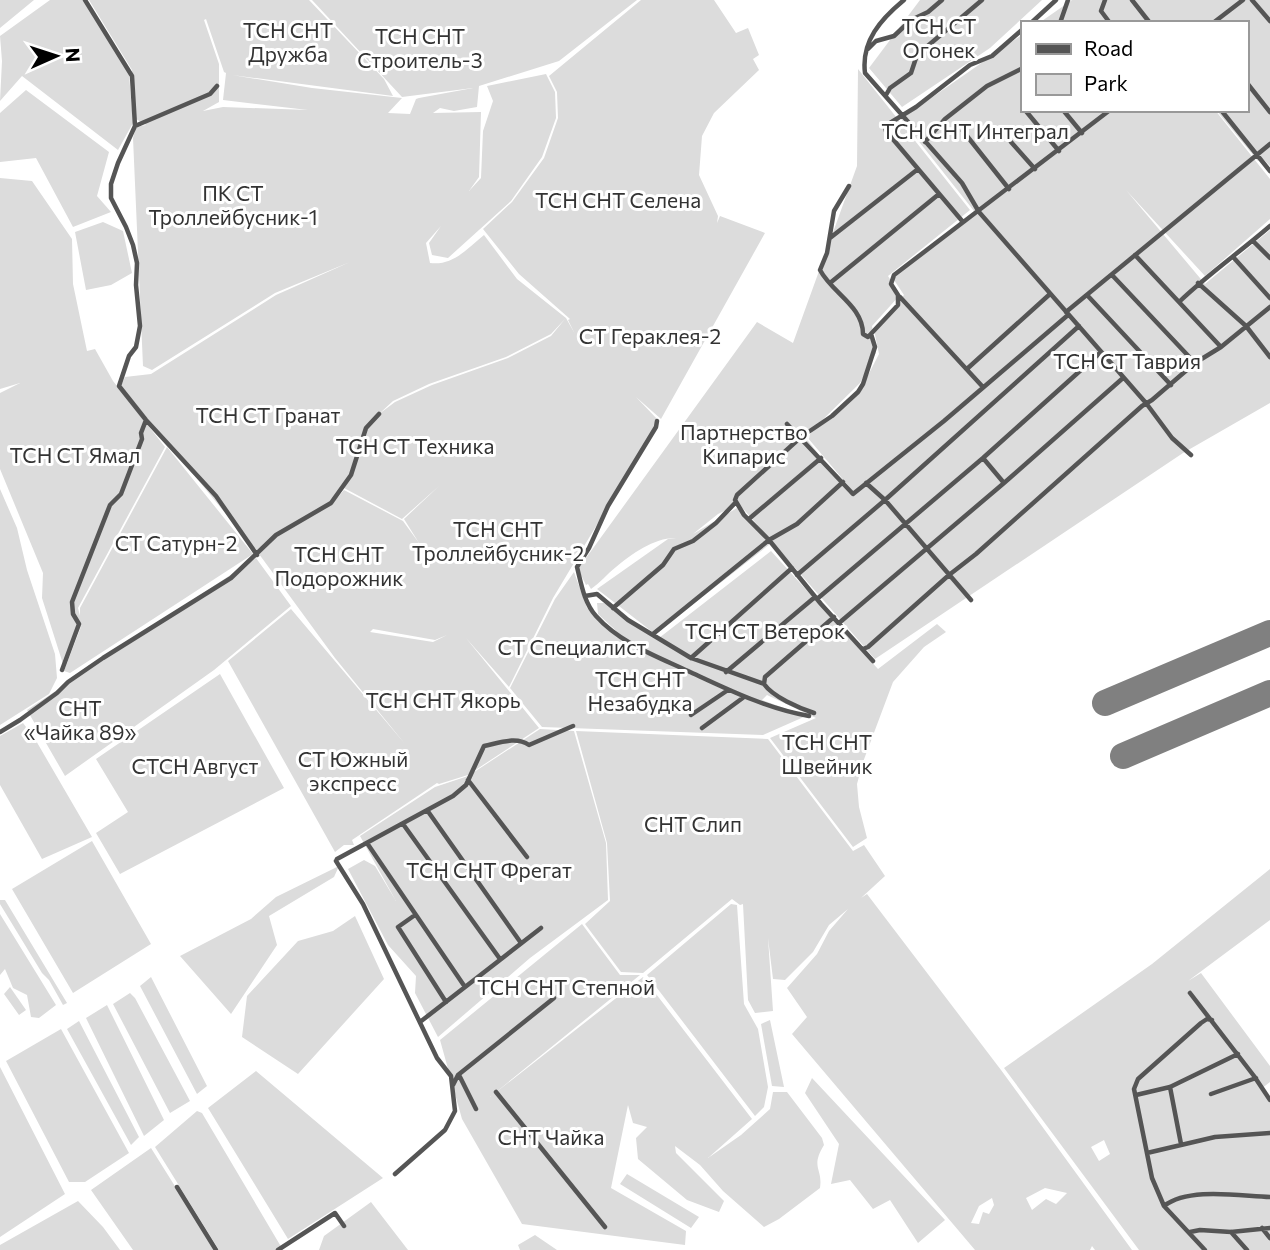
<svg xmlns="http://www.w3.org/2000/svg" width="1270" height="1250" viewBox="0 0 1270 1250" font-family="Commissioner,sans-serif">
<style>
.green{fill:#dcdcdc;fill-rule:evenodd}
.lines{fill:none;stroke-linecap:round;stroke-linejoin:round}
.runway{stroke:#808080;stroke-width:26}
.street{stroke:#555;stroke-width:4.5}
.labels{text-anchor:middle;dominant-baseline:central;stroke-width:6;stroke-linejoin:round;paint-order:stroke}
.park-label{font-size:21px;fill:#333;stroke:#fff}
</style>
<rect width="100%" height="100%" fill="#fff"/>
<path class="green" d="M0,0H34L0,28Z
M50,0H83L129,74L133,123L118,150L22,76L0,101L2,61L0,36Z
M89,0H309L384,79L393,96L232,75L312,88L402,98L388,113L410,114L416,99L419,98L473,88L402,97L312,0H637L559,61L479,86L477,107L454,111L440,108L433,113L481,112L479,177L469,191L481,178L483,131L493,101L487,86L546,74L555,92L556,118L542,157L511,201L448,258L432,255L429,243L441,226L426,243L430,263C453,266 467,249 484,235L517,279L566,318L575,334L568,320L570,319L519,274L483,229L512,202L544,158L558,118L557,92L549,76L641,0H714L736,33L748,28L759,55L753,59L759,70L714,113L702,136L699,175L718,216L717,223L720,216L765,233L661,419L636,397L659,421L553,598L509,687L466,638L539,728L468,775L439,784L437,783L352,840L354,845H344L335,852L228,661L291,609L405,744L335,658L259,554L277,536L333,503L344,490L403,521L419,543L404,519L439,486L402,519L344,488L352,476L365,427L350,474L330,502L276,534L257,552L121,386L125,377L151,374L276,295L350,262L275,293L152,370L143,366L133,138L136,127L146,125L136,119L132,70ZM206,19L224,72L226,73L223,100L308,110L223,107L203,111L219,102V64L204,20ZM565,319L551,336L508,358L432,385L395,402L379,414L393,401L429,384L506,357L551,334ZM373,629L435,640L447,635L433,642L370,632Z
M920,0H1042L990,48L902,107L869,68Z
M1072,0H1270V166L1262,158L1258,161L1216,110H1247V23H1039Z
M1023,34V110H1215L1270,179V219L1205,276L1126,190L1205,284L1270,230V403L1183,453L875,659L739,504L718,514L693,534L737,508L770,544L655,634L597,589L668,539L676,538C656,537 631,554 616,567C607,574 600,583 591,589L588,584L586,585L578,569L757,322L793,343L857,166L858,69L970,210L888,276L900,295L872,326L876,353L860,383L805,437L849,493L852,490L807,437L863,385L879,354L874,330L904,295L892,277L1079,131L974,211L901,119Z
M26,90L109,152L97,196L111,212L73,227L36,158L0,162V113Z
M0,178L32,181L72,239L73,284L87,351L95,349L113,381L165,447L78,608L80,616V608L167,447L253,554L70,673L64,671L82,624L63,664L42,598L43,573L0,469V393L20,383L0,389Z
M103,222L123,231L132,273L111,285L86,290L75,232Z
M0,489L17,528L27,570L55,654L57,678L49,694L0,725Z
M771,551L878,669L937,624L946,632L924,647L893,682L863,762L857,784L859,807L867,838L853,847L770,738L816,718L767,695L762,700L806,716L763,735L542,727L510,688L555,599L574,572L587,608L625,639L598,614L597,603H604L659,638Z
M256,558L291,606L214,670L65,776L27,710Z
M220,674L284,788L120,874L96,833L128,812L96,759Z
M23,723L35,739L92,837L42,859L0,785V736Z
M540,729L574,731L606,843L608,900L530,958L438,1037L415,993L416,976L388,945L348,869L364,860L375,866L396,901L360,836L435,787L468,776Z
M576,731L768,739L853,851L864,845L885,876L861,898L867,894L1001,1070L1132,1250H1095L1092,1246L1090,1250H975L792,1034L807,1017L787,988L817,954L829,931L848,909L829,925L813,952L785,980L773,979L768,938L773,1011L755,1013L748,1000L743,904L740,905L732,899L643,973L621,972L585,924L610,901L607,843ZM1045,1188L1067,1193L1056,1204L1046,1199L1032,1210L1026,1198ZM992,1198L994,1205L989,1214L983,1212L979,1224L971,1223L979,1206Z
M92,841L151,944L73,993L12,889Z
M339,866L334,877L269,916L277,945L231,1014L180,956L251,919L276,897Z
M1270,869V920L1188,981L1201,973L1270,1066V1082L1261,1089L1270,1102V1227L1230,1231H1189L1205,1250H1139L1004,1068L1152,964ZM1104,1140L1110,1154L1099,1161L1091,1147Z
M0,900H5L67,1003L63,1005L49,980L42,973L0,904Z
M731,904L737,905L744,1004L758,1029L768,1087L764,1107L755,1116L647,975Z
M0,914L56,1005L39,1018L31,1017L27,995L13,988L5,969L0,975Z
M355,916L384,979L298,1074L242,1037L247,996L298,941L333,931Z
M582,924L620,975H640L490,1097L643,977L752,1119L708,1158L741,1135L770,1109L773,1092H787L822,1138L824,1145C810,1168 823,1168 820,1188L779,1219L764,1227L723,1191L700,1165L675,1146L676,1153L724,1201L719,1212L687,1200L638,1159L636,1138L647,1127L633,1123L628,1105L611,1188L686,1231L685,1245L522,1224L462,1119L440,1040Z
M151,977L207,1086L197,1094L140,986Z
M10,987L26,1010L19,1015L4,994Z
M130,993L135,998L190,1101L170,1113L113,1004Z
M107,1005L164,1120L144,1136L86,1018Z
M770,1020L784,1087L772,1086L761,1024Z
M79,1021L139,1137L131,1145L67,1029Z
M61,1029L129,1153L85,1182H69L6,1061Z
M0,1067L65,1194L0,1237Z
M256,1071L383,1178L288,1239L208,1108Z
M812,1078L945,1220L918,1243L890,1200L873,1209L850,1180L831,1184L839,1144L805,1093Z
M197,1111L202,1113L283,1250H219L155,1147Z
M151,1148L215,1250H133L91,1190Z
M627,1174L699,1217L691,1228L620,1184Z
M78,1201L103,1227L120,1250H0V1245Z
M371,1202L408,1250H319L324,1236Z
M1270,1229V1250H1208L1190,1232H1230Z
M535,1235L557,1250H520L518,1245Z"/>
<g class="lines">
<path class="runway" d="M1105,703L1270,633
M1123,756L1270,693"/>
<path class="street" d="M85,0L132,76L135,126L118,163L111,184V198L126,227L133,245L137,263L136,285L140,326L136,347L129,356L119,386L146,420L216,496L257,555
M904,0C881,19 861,41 865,73L962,183L979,212L1146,403L1172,438L1191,455
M1105,0L1101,11L1110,23
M1132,0L1150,23
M1252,0L1270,21
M1031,23L1056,0
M1060,23L1068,0
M1213,23L1243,0
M868,49L876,41L894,36L911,20L928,12L942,0
M1247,83L1270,112
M886,95L890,88L911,73L917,55L982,0
M1025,110L1059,151
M1063,110L1082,133
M1221,110L1270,171
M135,126L210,94L217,86
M963,131L1009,189
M925,142L945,119L987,86L1023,68
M1011,142L1035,169
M849,186L834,211L827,253L820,270C832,293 863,306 863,334L868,337L898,305V295L891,284L894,275L1110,110
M963,222L886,131L885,126L916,107L970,65L992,56L1023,29
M830,238L918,169
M1253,241L1270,258
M1135,255L1221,347
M1234,258L1270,298
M1112,275L1195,363
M830,283L939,194
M1198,283L1246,326L1270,357
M1087,295L1171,385
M900,297L982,386
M1179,302C1207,275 1240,252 1270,226
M1066,312L1270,144
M871,334L875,347L863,384L858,392L832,416L801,437L737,495L735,500L744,515L769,540L821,604L873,661
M968,368L1050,294
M657,421L656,427L608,506L589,548L577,567C581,583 584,603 596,616C620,643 656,656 688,671C727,689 765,708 809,716
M787,424L853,494L944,421L1068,315
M983,458L1004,483
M866,483L885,500L971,600
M750,518L821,458
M797,575L885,500L1079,326
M585,596L597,594L628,620L691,658L764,684C773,697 799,708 814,713
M817,599L983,458L1101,352
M613,608L663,565L674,549L693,541L716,523L736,502
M839,623L1004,483L1123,378
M653,634L769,540L797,524L843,482
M863,649L868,647L949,575L976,554L1142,406L1152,400L1195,363L1221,347L1270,307
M691,658L792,568
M62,670L79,624L73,614L72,602L110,505L121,494L142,439L141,433L146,420
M726,672L815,597
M764,684L765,677L834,617
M691,715L728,690
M702,728L744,697
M0,732L20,720L57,693L68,682L103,658L231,578L276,535L331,503L351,475L366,428L379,414
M468,780L527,857
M427,810L521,943
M403,824L500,959
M367,843L465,987
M337,859L453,796L466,785L484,746C499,743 516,736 529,745L573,726
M336,861L363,904L437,1058L451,1076L455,1111L445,1130L395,1174
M415,915L398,927L446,1002
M1190,993L1254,1076L1270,1100
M420,1022L541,928
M459,1075L476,1109
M453,1085L458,1075L554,998
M1170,1087L1181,1144
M496,1092L605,1227
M1211,1094L1256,1078
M1136,1095L1170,1087L1238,1054
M1147,1153L1215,1137L1270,1133
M177,1187L216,1250
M1164,1206C1189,1187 1239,1196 1270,1197
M1262,1228L1270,1238
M1190,1232L1200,1230L1231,1232L1270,1228
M1231,1232L1247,1250
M278,1250L335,1213L344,1226
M1205,1250L1164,1206L1152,1178L1134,1089L1138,1079L1201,1023L1207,1019L1212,1020"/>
</g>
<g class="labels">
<g class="park-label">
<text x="939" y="25">ТСН СТ<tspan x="939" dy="24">Огонек</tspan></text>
<text x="288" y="29">ТСН СНТ<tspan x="288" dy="24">Дружба</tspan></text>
<text x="420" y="35">ТСН СНТ<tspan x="420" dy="24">Строитель-3</tspan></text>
<text x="975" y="130">ТСН СНТ Интеграл</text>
<text x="233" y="192">ПК СТ<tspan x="233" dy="24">Троллейбусник-1</tspan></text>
<text x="618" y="199">ТСН СНТ Селена</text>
<text x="650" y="335">СТ Гераклея-2</text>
<text x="1127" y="360">ТСН СТ Таврия</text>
<text x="268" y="414">ТСН СТ Гранат</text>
<text x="744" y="431">Партнерство<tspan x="744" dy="24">Кипарис</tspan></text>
<text x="415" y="445">ТСН СТ Техника</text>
<text x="75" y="454">ТСН СТ Ямал</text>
<text x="498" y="528">ТСН СНТ<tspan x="498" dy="24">Троллейбусник-2</tspan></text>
<text x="176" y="542">СТ Сатурн-2</text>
<text x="339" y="553">ТСН СНТ<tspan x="339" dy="24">Подорожник</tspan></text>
<text x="765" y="630">ТСН СТ Ветерок</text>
<text x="572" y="646">СТ Специалист</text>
<text x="640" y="678">ТСН СНТ<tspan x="640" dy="24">Незабудка</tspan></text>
<text x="443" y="699">ТСН СНТ Якорь</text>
<text x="80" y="707">СНТ<tspan x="80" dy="24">«Чайка 89»</tspan></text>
<text x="827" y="741">ТСН СНТ<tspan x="827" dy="24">Швейник</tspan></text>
<text x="353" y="758">СТ Южный<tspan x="353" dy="24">экспресс</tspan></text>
<text x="195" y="765">СТСН Август</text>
<text x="693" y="823">СНТ Слип</text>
<text x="489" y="869">ТСН СНТ Фрегат</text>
<text x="566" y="986">ТСН СНТ Степной</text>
<text x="551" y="1136">СНТ Чайка</text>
</g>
</g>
<rect x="1021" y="21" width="228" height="91" fill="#ffffff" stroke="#999999" stroke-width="2"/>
<rect x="1036" y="44" width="35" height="10" fill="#555555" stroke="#999999" stroke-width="2"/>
<text x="1084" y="56" font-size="21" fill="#000000">Road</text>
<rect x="1036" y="74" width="35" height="21" fill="#dcdcdc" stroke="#999999" stroke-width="2"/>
<text x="1084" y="91" font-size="21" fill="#000000">Park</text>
<g transform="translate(56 56) rotate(87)" stroke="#ffffff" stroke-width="5" paint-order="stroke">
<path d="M0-5L12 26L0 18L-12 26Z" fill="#000000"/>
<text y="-10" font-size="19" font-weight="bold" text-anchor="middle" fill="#000000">N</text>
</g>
</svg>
